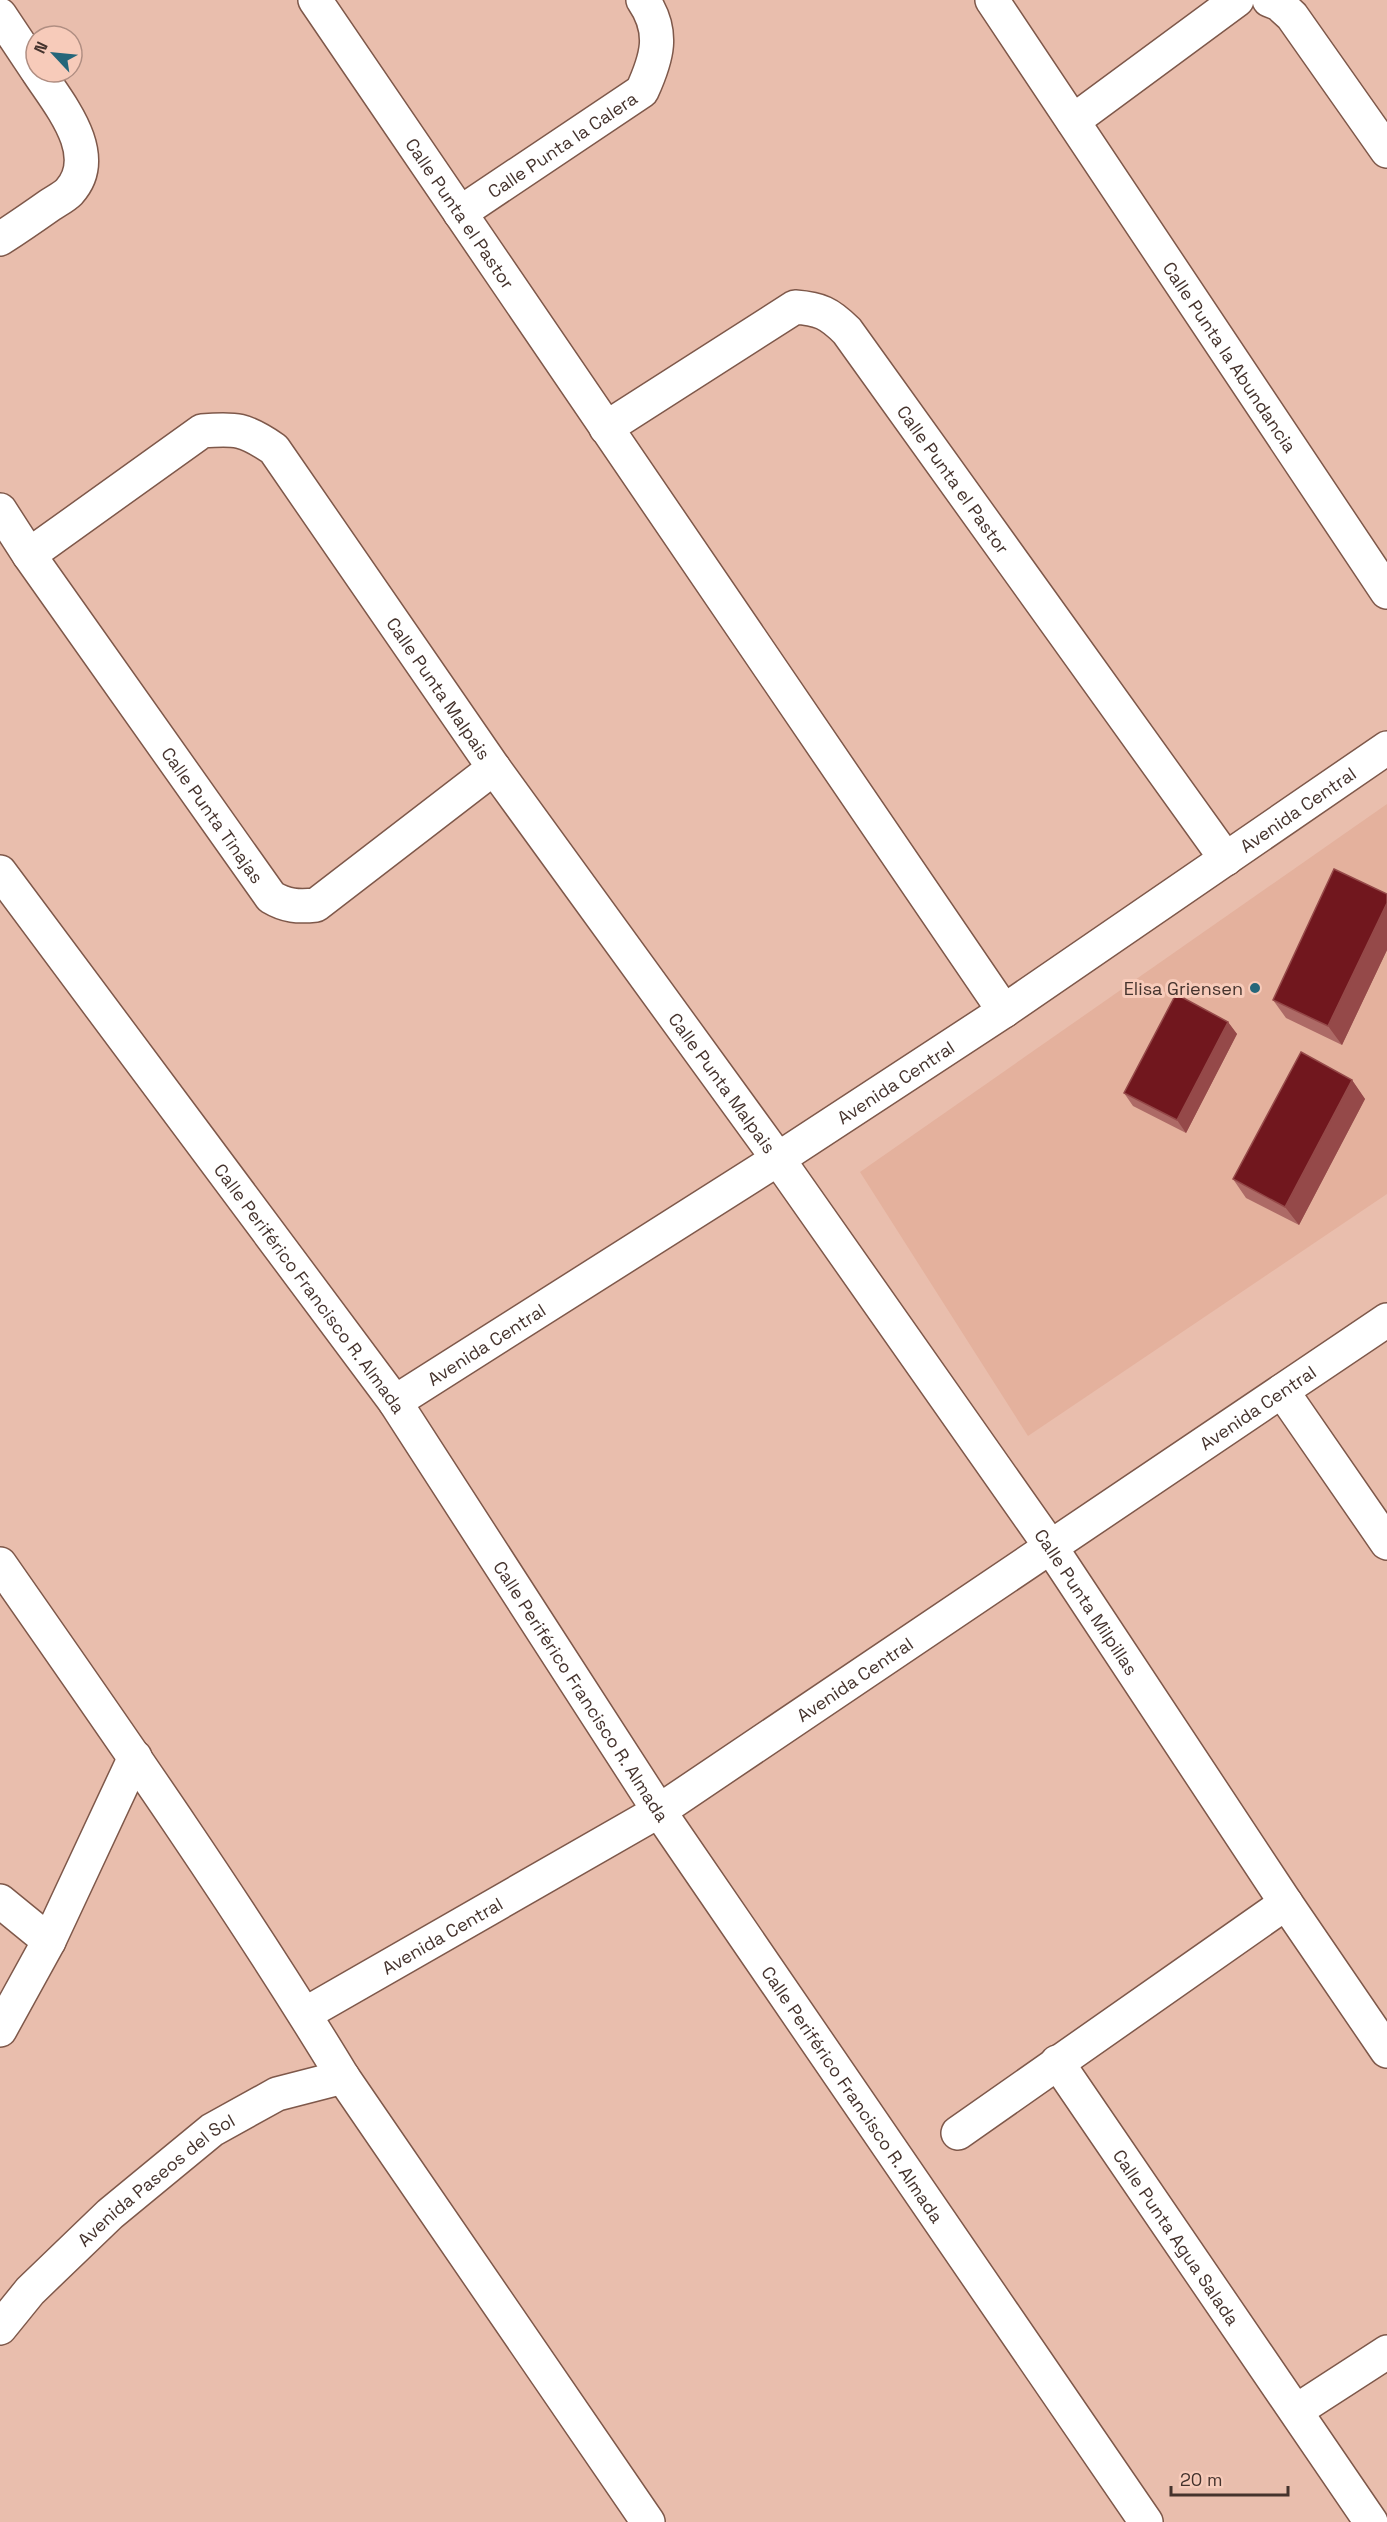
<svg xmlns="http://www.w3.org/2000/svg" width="1387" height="2522" viewBox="0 0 1387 2522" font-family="'Space Grotesk',sans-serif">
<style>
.built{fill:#e4b19d}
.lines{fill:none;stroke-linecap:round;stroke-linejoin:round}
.minor-casing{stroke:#7e584a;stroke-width:36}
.minor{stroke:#fff;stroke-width:33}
.wall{fill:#ad6a66}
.shaded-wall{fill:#954949}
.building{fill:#71171e;stroke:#954949;stroke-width:1.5}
.poi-dot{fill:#25667a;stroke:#f7cbba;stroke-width:2}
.labels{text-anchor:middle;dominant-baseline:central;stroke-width:6;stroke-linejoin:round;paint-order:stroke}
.street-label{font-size:18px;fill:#45332d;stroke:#f7cbba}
.poi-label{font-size:18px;fill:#45332d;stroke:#f7cbba;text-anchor:end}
</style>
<rect width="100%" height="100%" fill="#e9bead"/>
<path class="built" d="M1387,804V1194L1028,1436L860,1172Z"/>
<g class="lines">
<defs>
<g id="minor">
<path id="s1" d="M315,0L1004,1011"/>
<path id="s2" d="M992,0L1387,592"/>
<path d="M1269,0L1279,4L1292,16L1387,151"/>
<path d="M0,15L36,69"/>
<path d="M1073,121L1237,0"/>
<path id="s3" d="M460,213L642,91C657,58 665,32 643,0"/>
<path d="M0,239C17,228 33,217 50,205C56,201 64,197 69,192C103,155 59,104 38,72"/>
<path id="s4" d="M606,428L795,307C820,309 829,313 847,331L1226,859"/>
<path id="s5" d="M0,510L29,555L271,897C286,906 298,907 316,905L494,768"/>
<path id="s6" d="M29,555L202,431C236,428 245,429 274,449L494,768L778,1159L1050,1546L1286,1903L1387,2051"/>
<path id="s7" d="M0,872L395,1402L659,1811L1146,2522"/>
<path d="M1282,1391L1387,1543"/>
<path id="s8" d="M395,1402L778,1159L1004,1011L1387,748"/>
<path d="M0,1564C118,1733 236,1901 343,2077L648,2522"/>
<path d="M0,1901L49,1941"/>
<path id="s9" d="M305,2014L659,1811L1387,1320"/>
<path d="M0,2030L49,1941L135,1757"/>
<path id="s10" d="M1057,2062L1371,2522"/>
<path d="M958,2133L1286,1903"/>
<path id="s11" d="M0,2328L30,2291L110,2214L212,2130L277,2094L343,2077"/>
<path d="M1296,2411L1387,2352"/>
</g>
</defs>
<use href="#minor" class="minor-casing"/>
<use href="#minor" class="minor"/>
</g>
<path class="wall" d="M1387,894V950L1342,1045L1286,1018L1273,1000Z
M1228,1022L1237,1034L1186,1133L1133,1106L1124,1093Z
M1352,1080L1365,1099L1299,1225L1246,1198L1233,1179Z"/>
<path class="shaded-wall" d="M1387,903V950L1342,1045L1328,1026Z
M1228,1022L1237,1034L1186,1133L1177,1120Z
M1352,1080L1365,1099L1299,1225L1285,1207Z"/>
<path class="building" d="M1334,869L1387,894V903L1328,1026L1273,1000Z
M1176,994L1228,1022L1177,1120L1124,1093Z
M1301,1052L1352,1080L1285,1207L1233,1179Z"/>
<circle class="poi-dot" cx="1255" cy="988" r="6"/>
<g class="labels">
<g class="street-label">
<text stroke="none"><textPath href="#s3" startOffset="123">Calle Punta la Calera</textPath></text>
<text stroke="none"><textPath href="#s1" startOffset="258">Calle Punta el Pastor</textPath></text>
<text stroke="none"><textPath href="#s2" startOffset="429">Calle Punta la Abundancia</textPath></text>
<text stroke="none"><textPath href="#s4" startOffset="466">Calle Punta el Pastor</textPath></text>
<text stroke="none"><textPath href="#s6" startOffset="580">Calle Punta Malpais</textPath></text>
<text stroke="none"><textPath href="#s8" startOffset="1080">Avenida Central</textPath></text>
<text stroke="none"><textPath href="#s5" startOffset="372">Calle Punta Tinajas</textPath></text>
<text stroke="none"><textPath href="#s6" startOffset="1066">Calle Punta Malpais</textPath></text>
<text stroke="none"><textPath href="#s8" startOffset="594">Avenida Central</textPath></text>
<text stroke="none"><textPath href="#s7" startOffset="519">Calle Periférico Francisco R. Almada</textPath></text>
<text stroke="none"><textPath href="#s8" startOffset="108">Avenida Central</textPath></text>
<text stroke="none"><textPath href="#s9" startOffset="1130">Avenida Central</textPath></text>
<text stroke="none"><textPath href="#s6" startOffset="1700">Calle Punta Milpillas</textPath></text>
<text stroke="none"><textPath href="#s9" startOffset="644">Avenida Central</textPath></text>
<text stroke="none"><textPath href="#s7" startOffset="1005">Calle Periférico Francisco R. Almada</textPath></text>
<text stroke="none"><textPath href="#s9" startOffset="158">Avenida Central</textPath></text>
<text stroke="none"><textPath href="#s7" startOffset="1491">Calle Periférico Francisco R. Almada</textPath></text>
<text stroke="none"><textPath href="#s11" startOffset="216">Avenida Paseos del Sol</textPath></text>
<text stroke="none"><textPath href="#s10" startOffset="212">Calle Punta Agua Salada</textPath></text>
</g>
<g class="poi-label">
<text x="1243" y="988">Elisa Griensen</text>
</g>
</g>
<g transform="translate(54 54) rotate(296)"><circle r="28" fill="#f7cbba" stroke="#b08e82" stroke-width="1.5"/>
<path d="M0-4.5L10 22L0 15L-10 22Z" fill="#25667a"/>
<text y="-9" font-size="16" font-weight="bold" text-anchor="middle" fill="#45332d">N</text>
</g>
<path d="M1171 2486v9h117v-9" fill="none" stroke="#45332d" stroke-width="3"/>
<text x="1180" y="2486" font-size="18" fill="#45332d" stroke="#f7cbba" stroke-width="4.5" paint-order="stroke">20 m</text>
</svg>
